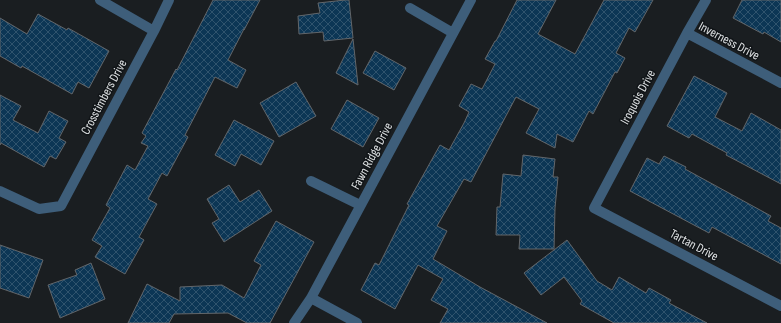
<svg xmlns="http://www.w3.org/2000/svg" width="781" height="323" viewBox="0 0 781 323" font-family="'Sofia Sans Condensed',sans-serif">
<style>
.building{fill:url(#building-cross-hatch);stroke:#62666a}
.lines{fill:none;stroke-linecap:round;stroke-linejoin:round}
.minor{stroke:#3e5e7a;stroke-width:10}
.labels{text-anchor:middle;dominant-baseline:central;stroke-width:3;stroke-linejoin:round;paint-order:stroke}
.street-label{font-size:13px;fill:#dde0e2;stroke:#111518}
</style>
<defs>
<pattern id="building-cross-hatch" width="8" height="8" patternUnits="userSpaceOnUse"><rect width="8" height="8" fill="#0c3655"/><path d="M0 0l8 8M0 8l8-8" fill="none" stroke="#2f536d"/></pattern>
</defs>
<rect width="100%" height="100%" fill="#1a1e21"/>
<path class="building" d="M213,0H260L244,30V29L228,60L246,70L237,88L215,77L185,135L188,137L167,176L162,173L148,199L157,204L139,237L144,240L125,274L95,257L102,246L92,240L110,208L106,205L127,165L135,170L148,146L141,143L146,136L142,133L176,69L177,70Z
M345,0H349L353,38L324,41L323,32L299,34L298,16L320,13L318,3Z
M517,0H556L538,34L575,54L604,0H653L635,32L629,28L616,53L625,58L617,73L615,72L593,114L589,111L573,142L557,134L555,148L526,133L539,109L516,97L471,182L464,179L437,226L447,231L433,259L480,287L547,323H440L448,309L431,300L443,279L418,265L395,309L361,290L375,263L379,265L409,205L407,204L440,145L449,150L464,123L469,112L459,106L471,84L482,89L495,64L485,59L495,41H496Z
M742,0H781V42L764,32L763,34L733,18Z
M38,14L67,30L68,28L109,51L89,88L78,82L72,94L22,66L21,68L0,56V18L27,34Z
M353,39L358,85L336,73Z
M375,51L406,68L394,90L363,73Z
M694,76L727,93L715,117L742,131L751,113L781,130V184L726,155L727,153L692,134L689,138L667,126Z
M296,82L316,116L279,137L260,103Z
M0,95L21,106L13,120L38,133L49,111L68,121L59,138L66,142L56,159L50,156L44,167L1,143L0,145Z
M347,100L379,118L363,147L331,129Z
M234,120L274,141L261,165L241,154L235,166L215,155Z
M523,155L555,159L553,177H558L555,208L554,249H519L520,235H496L497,207H500L503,174L521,176Z
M664,156L686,167L685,169L771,216L768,221L781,228V264L712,227L709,233L630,191L647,158L659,164Z
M229,185L240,202L259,190L272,211L224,242L212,223L219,219L207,199Z
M276,221L314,242L270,323H247L228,313L174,314L169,323H128L147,284L180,301V287L222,285L244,298L261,265L254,261Z
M567,240L597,281L612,290L619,277L646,293L649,288L671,300L669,303L707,323H614L580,304L582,301L564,277L541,295L524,273Z
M0,245L43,260L29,298L0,288Z
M91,263L105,299L60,318L48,285L77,275L75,270Z"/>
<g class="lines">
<path class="minor" d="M100,0L154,31
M706,0L687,33L594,208L781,306
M410,8L453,33
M687,33L781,83
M311,181L360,205
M0,191L39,209L61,206L154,31L169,0
M311,298L357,323
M294,323L311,298L471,0"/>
</g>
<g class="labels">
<g class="street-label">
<text transform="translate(729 41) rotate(28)">Inverness Drive</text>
<text transform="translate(104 97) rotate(-62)">Crosstimbers Drive</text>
<text transform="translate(638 97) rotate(-62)">Iroquois Drive</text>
<text transform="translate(372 156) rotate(-62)">Fawn Ridge Drive</text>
<text transform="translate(694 245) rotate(28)">Tartan Drive</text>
</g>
</g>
</svg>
